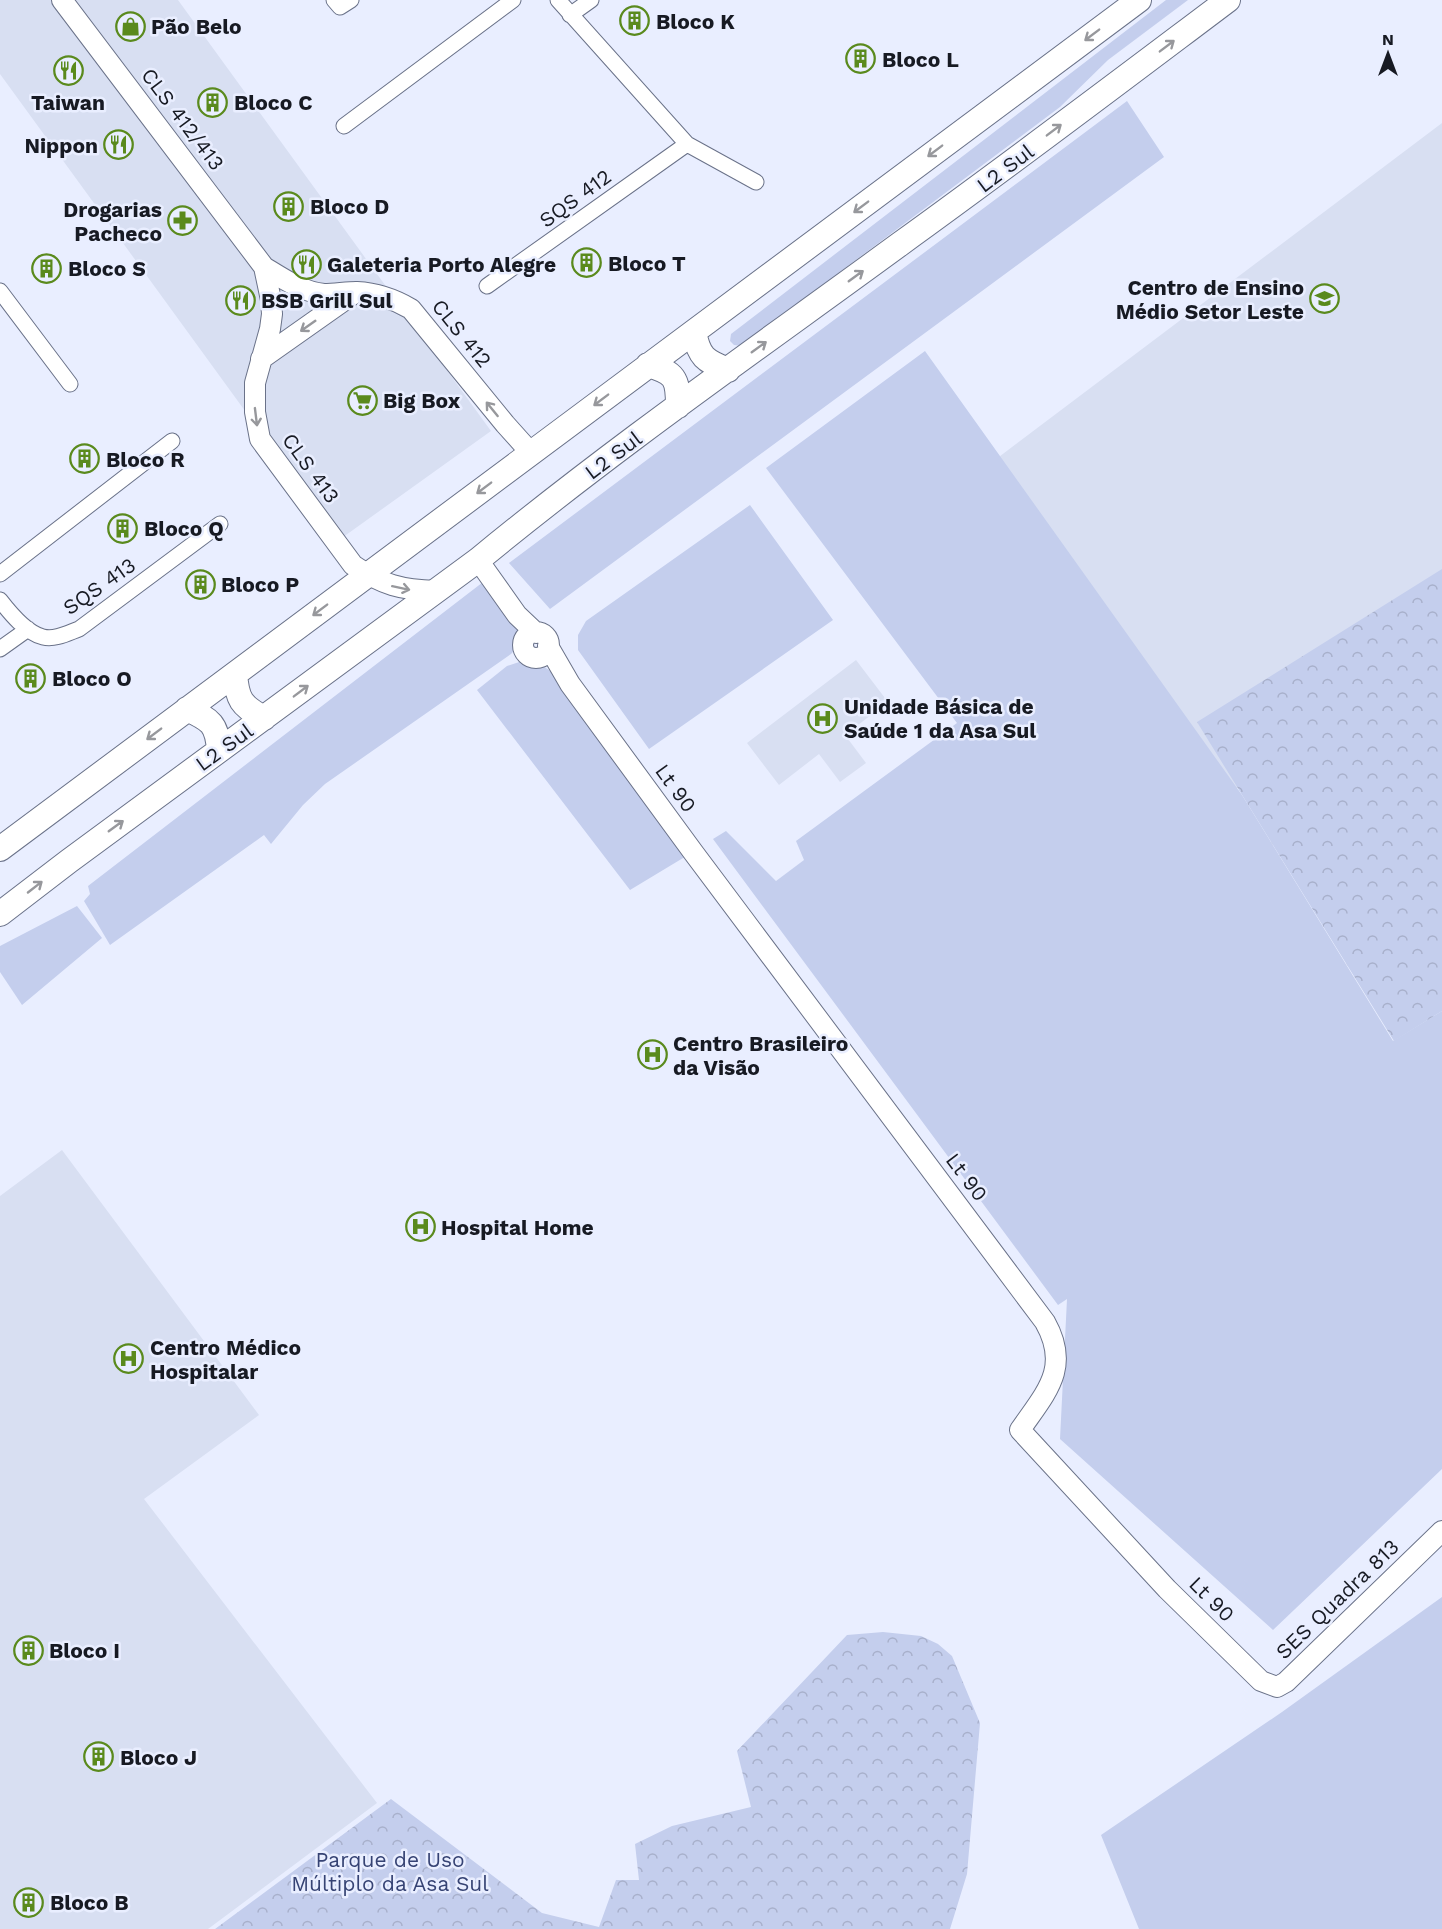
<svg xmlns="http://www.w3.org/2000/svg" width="1442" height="1929" viewBox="0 0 1442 1929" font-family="'Work Sans',sans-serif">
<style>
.built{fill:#d8dff2}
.grass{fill:#c4ceed}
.forest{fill:url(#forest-crowns)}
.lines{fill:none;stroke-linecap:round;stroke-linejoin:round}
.minor-casing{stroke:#6a7289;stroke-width:17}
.tertiary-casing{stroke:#6a7289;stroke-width:22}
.primary-casing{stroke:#6a7289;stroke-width:26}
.minor{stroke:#fff;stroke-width:15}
.tertiary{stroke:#fff;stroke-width:20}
.primary{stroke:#fff;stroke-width:24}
.oneway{stroke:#97989c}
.labels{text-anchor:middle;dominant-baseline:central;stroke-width:5;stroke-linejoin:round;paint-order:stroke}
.poi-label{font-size:21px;font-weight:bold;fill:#171a23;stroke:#e9eeff;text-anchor:start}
.street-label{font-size:21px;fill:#171a23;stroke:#e9eeff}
.park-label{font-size:21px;fill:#364374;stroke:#e9eeff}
</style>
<defs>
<pattern id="forest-crowns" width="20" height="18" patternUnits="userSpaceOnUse" patternTransform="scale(1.5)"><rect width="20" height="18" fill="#c4ceed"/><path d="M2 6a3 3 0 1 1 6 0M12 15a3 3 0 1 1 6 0" fill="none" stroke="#a8b0cb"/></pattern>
</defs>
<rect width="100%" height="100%" fill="#e9eeff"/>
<path class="built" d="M0,0H178L491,431L339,540L0,74Z
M1442,123V625L1215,805L975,475Z
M856,660L888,702L845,735L866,763L840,782L819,754L779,785L747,743Z
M62,1150L259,1415L144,1499L377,1803L208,1929H0V1196Z"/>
<path class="grass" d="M1166,0H1188L1108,60L1060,107L741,346L734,345L730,341L731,334Z
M1127,101L1164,157L550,609L509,563Z
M925,351L1242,795L1393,1041L1442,1011V1469L1273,1630L1060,1439L1067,1299L1058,1305L713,839L726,831L776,881L804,860L796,841L957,723L766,468Z
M750,505L833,620L649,749L578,650V635L586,621Z
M487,579L522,637L520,644L511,654L325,784L303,805L271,844L264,835L110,945L84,901L90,894L88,886Z
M531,658L570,684L693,852L630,890L477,690L507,666Z
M77,906L102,938L22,1005L0,972V946Z
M1442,1597V1929H1139L1101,1835L1282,1712Z"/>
<path class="forest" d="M1442,569V1011L1394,1041L1197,722Z
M883,1632L921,1636L938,1644L952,1656L980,1723L967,1874L950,1929H215L391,1799L542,1913L599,1927L616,1880H639L635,1844L672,1826L751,1807L737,1751L847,1635Z"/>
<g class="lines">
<defs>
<path id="minor" d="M334,0L340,7L351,0
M558,0L687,144L756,182
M570,15L591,0
M344,126L513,0
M487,286L687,144
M0,291L70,384
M0,574L172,441
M0,600C10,613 26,633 43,637C55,640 68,633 79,629L220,524
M0,649L28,629"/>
<path id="tertiary" d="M62,0L264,267C282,278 302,292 324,294C335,294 346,292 357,292C378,293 394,299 411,309L505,424L531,453
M264,267L271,300L272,314L270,329L255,383V412L260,439L353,565C382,585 402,590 436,591
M261,359L356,292
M478,560L517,615L536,633
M523 645a13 13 0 1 1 26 0a13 13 0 1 1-26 0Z
M548,646L570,684L693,852L1045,1322C1071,1368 1046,1392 1020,1430L1167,1589L1261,1681L1277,1687L1286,1682L1442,1531"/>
<path id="primary" d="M694,332C699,357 705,361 728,370
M648,365C675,373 678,378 678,406
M235,674C237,699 241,706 264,718
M187,709C211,720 217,724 219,750
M0,849L1139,0
M0,914L69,861L478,560C614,448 758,348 900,244C1011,164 1119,82 1228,0"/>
</defs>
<use href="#minor" class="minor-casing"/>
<use href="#tertiary" class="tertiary-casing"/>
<use href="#primary" class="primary-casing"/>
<use href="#minor" class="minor"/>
<use href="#tertiary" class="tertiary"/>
<use href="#primary" class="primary"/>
</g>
<defs><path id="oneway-shaft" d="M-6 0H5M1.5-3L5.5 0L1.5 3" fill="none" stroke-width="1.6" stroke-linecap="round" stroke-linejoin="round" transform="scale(1.5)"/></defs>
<g class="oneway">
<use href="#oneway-shaft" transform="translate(1092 35) rotate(143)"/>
<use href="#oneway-shaft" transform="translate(1167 46) rotate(-37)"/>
<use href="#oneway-shaft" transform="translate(1054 130) rotate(-37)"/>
<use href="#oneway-shaft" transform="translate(935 151) rotate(143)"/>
<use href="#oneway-shaft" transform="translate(861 207) rotate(143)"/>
<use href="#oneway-shaft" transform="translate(856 276) rotate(-36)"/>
<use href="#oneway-shaft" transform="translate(308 326) rotate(145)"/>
<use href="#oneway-shaft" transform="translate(759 347) rotate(-36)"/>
<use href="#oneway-shaft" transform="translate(601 400) rotate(143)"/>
<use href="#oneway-shaft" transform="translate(492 409) rotate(-129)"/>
<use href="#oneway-shaft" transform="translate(256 417) rotate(83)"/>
<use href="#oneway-shaft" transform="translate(484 488) rotate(143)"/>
<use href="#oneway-shaft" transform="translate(401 588) rotate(12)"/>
<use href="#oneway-shaft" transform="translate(320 610) rotate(143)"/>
<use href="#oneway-shaft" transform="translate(301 691) rotate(-37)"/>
<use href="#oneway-shaft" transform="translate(154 734) rotate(143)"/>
<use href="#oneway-shaft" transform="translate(116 826) rotate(-36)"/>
<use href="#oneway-shaft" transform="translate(35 887) rotate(-38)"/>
</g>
<defs>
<symbol id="building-ring" viewBox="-11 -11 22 22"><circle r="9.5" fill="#e9eeff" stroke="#5a8a1d" stroke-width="1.5"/><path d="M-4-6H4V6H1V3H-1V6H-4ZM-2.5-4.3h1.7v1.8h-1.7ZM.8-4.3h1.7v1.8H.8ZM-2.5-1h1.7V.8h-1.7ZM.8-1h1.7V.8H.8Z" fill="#5a8a1d"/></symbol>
<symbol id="shop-ring" viewBox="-11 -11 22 22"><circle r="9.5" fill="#e9eeff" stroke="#5a8a1d" stroke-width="1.5"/><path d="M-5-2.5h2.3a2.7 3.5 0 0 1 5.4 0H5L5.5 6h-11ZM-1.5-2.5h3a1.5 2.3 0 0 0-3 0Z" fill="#5a8a1d"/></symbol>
<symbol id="restaurant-ring" viewBox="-11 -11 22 22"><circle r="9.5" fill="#e9eeff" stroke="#5a8a1d" stroke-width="1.5"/><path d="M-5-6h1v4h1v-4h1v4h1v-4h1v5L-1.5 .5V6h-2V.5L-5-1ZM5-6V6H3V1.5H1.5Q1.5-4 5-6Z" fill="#5a8a1d"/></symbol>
<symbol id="pharmacy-ring" viewBox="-11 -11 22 22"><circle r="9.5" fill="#e9eeff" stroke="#5a8a1d" stroke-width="1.5"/><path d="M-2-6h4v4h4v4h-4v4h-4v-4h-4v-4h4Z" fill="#5a8a1d"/></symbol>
<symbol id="university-ring" viewBox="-11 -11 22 22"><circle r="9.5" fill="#e9eeff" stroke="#5a8a1d" stroke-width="1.5"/><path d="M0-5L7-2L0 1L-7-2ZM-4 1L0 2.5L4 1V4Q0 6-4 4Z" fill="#5a8a1d"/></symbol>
<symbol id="supermarket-ring" viewBox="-11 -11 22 22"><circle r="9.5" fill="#e9eeff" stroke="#5a8a1d" stroke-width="1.5"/><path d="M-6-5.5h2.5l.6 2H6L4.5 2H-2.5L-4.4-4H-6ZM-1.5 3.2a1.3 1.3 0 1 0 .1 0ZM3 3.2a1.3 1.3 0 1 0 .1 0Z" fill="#5a8a1d"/></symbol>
<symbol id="hospital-ring" viewBox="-11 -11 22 22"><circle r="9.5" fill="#e9eeff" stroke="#5a8a1d" stroke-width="1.5"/><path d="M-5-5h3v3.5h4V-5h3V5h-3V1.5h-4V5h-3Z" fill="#5a8a1d"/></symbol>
</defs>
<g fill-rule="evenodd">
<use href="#building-ring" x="618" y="4" width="33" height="33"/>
<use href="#shop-ring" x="114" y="10" width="33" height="33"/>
<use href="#building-ring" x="844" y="42" width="33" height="33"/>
<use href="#restaurant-ring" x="52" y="54" width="33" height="33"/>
<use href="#building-ring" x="196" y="86" width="33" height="33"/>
<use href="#restaurant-ring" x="102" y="128" width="33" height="33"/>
<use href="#building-ring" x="272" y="190" width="33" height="33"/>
<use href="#pharmacy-ring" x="166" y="204" width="33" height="33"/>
<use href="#building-ring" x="570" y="246" width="33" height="33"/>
<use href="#restaurant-ring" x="290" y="248" width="33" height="33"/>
<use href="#building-ring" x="30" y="252" width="33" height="33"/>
<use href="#university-ring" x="1308" y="282" width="33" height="33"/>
<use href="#restaurant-ring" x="224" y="284" width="33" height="33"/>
<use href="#supermarket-ring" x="346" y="384" width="33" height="33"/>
<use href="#building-ring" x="68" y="442" width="33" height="33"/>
<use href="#building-ring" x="106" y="512" width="33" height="33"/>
<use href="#building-ring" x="184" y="568" width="33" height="33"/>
<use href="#building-ring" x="14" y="662" width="33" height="33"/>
<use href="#hospital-ring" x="806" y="702" width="33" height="33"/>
<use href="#hospital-ring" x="636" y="1038" width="33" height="33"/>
<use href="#hospital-ring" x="404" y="1210" width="33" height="33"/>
<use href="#hospital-ring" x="112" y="1342" width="33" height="33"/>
<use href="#building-ring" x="12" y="1634" width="33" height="33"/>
<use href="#building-ring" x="82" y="1740" width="33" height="33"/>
<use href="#building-ring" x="12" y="1886" width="33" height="33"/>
</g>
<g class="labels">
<g class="poi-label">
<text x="656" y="21">Bloco K</text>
<text x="151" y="26">Pão Belo</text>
<text x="882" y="59">Bloco L</text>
<text x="68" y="102" text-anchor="middle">Taiwan</text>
<text x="234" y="102">Bloco C</text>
<text x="98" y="145" text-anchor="end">Nippon</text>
<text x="310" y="206">Bloco D</text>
<text x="162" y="209" text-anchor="end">Drogarias<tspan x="162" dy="24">Pacheco</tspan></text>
<text x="608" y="263">Bloco T</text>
<text x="327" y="264">Galeteria Porto Alegre</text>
<text x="68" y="268">Bloco S</text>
<text x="1304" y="287" text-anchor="end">Centro de Ensino<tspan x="1304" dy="24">Médio Setor Leste</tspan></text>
<text x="261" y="300">BSB Grill Sul</text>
<text x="383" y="400">Big Box</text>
<text x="106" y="459">Bloco R</text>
<text x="144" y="528">Bloco Q</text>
<text x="221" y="584">Bloco P</text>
<text x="52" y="678">Bloco O</text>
<text x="844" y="706">Unidade Básica de<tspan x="844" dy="24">Saúde 1 da Asa Sul</tspan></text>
<text x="673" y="1043">Centro Brasileiro<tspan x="673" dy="24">da Visão</tspan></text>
<text x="441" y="1227">Hospital Home</text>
<text x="150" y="1347">Centro Médico<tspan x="150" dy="24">Hospitalar</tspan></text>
<text x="49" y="1650">Bloco I</text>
<text x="120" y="1757">Bloco J</text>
<text x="50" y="1902">Bloco B</text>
</g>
<g class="street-label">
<text transform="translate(183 119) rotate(53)">CLS 412/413</text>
<text transform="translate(1005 168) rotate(-37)">L2 Sul</text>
<text transform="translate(575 198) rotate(-36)">SQS 412</text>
<text transform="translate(462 333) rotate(51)">CLS 412</text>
<text transform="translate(613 455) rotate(-37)">L2 Sul</text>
<text transform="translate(311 468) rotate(54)">CLS 413</text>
<text transform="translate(99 586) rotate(-35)">SQS 413</text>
<text transform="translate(224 747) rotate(-36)">L2 Sul</text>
<text transform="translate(676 788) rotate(54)">Lt 90</text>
<text transform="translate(967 1177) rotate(53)">Lt 90</text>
<text transform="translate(1212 1599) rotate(45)">Lt 90</text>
<text transform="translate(1337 1599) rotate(-44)">SES Quadra 813</text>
</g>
<g class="park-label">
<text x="390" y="1859">Parque de Uso<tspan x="390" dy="24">Múltiplo da Asa Sul</tspan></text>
</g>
</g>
<g transform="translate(1388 54)" stroke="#e9eeff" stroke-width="4.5" paint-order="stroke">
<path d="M0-4.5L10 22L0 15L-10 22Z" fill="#171a23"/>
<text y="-9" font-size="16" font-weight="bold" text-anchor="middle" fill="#171a23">N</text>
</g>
</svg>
